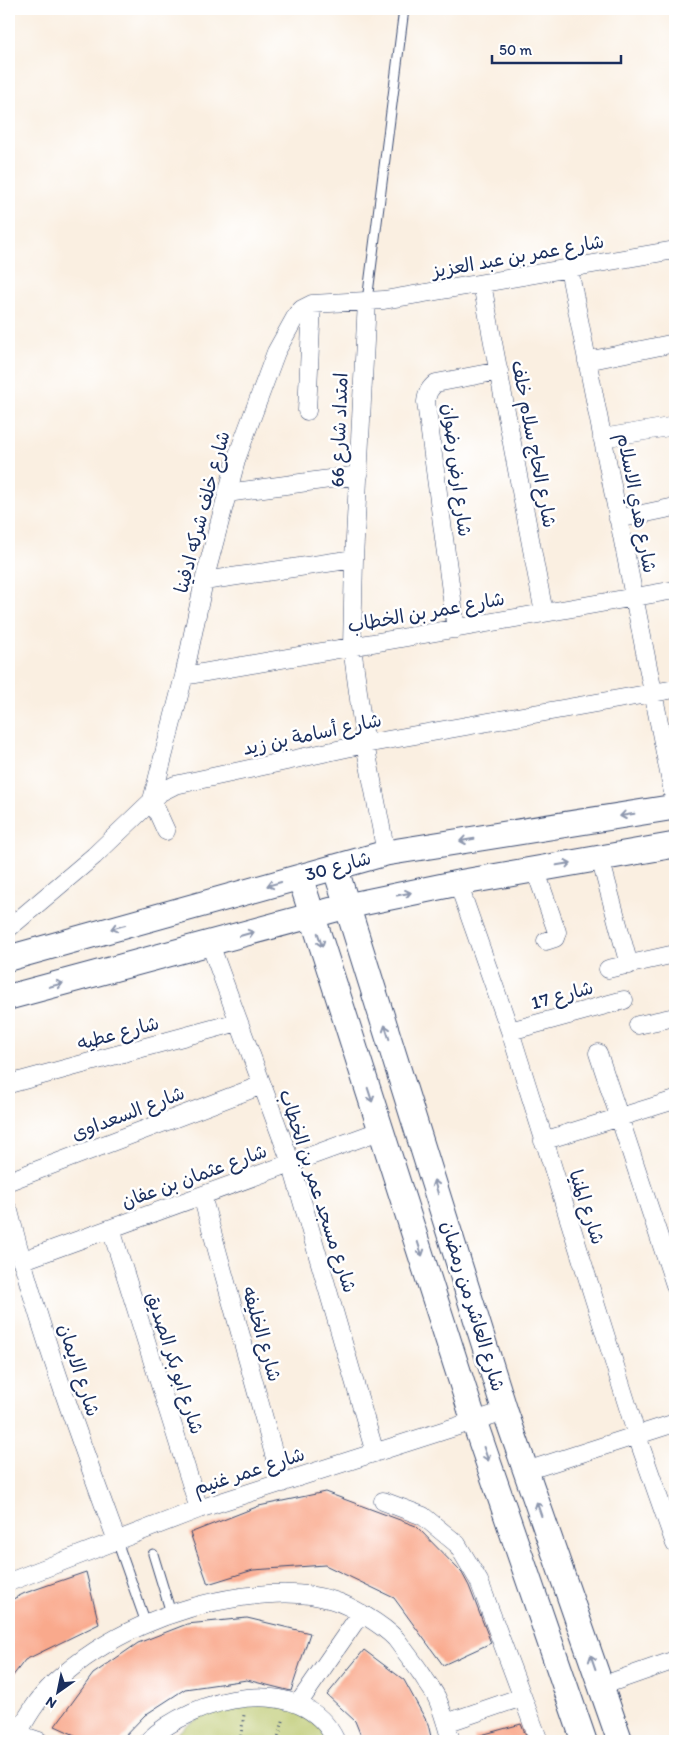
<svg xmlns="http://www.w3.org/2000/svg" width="684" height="1750" viewBox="0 0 684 1750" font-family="Itim,'Playpen Sans Arabic',sans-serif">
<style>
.green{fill:#b7c465;stroke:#697a62}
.building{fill:#f9a98c}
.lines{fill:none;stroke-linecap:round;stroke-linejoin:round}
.lane-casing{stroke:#3c4c72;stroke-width:11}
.street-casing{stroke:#3c4c72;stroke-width:19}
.secondary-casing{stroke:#3c4c72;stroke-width:27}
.path{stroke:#3c4c72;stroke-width:3;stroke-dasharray:1 4;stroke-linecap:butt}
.lane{stroke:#fff;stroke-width:9}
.street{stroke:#fff;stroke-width:18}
.secondary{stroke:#fff;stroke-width:25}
.oneway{stroke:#8d97ae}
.labels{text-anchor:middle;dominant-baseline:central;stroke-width:5;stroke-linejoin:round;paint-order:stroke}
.street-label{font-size:19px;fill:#1b2f5e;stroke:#fff}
</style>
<rect width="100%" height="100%" fill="#fff"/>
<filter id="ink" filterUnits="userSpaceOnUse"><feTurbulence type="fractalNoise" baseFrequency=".02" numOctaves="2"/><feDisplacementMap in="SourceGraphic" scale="10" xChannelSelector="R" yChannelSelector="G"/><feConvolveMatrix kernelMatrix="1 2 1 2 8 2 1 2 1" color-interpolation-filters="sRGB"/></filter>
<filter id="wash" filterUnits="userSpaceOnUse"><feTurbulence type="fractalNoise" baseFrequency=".0096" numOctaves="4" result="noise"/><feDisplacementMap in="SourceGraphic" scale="20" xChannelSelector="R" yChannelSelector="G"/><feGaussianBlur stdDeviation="1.12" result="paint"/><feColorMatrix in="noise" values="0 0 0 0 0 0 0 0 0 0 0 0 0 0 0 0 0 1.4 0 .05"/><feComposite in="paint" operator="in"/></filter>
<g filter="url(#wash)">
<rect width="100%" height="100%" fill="#faefe1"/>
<path class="green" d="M256,1703L303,1708L336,1741H168L186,1726L207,1714Z"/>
<g id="blocks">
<path class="building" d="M325,1492L416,1526L462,1573L469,1586L491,1643L443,1665L394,1598L325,1565L253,1570L208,1584L190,1533L259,1506Z
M86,1572L99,1624L25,1660L9,1681V1601L25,1593Z
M247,1618L310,1633L291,1691L247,1680L185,1689L145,1715L120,1741H88L55,1726L93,1674L138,1643L187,1624Z
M364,1650L404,1680L428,1724L432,1741H363L355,1721L327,1695Z
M521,1724L528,1741H475L474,1737Z"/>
</g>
</g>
<g filter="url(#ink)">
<use href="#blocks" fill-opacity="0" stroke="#3c4c72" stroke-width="1"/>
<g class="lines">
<defs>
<path id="lane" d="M367,301L404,9
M117,1541L146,1623
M153,1554L171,1613"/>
<path id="street" d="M569,269L675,803
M482,284L544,613
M367,301L354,559L352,647L365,744L386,853
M587,361L675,343
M307,411L312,304
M602,438L675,426
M227,493L359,475
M618,519L675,507
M204,581L354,559
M456,629L426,402C427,393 429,389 436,383L499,371
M184,676L675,590
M166,831L152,800L184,676L204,581L237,457L276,352L297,314L302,309L312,304L384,300L675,250
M600,858L629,965
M535,869L557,932L555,938L546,941
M458,883L510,1031L637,1436L675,1544
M9,928L94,856L161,792L175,785L365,744L675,689
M210,944L291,1163L375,1453
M608,969L675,954
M638,1025L675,1017
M510,1031L624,1000
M598,1053L675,1285
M9,1084L238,1022
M543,1141L675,1100
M9,1181L262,1085
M202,1196L282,1483
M9,1211C37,1323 77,1432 117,1541
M111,1229L199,1509
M21,1261L382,1130
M526,1471L675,1423
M383,1501L423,1516L457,1544L479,1581L539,1741
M9,1582L199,1509L505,1411
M601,1686L675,1660
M298,1704L361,1613
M446,1723L522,1697
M18,1734L39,1741
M14,1741C25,1720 37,1699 55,1682C106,1635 173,1607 241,1597C271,1593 302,1591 332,1600C350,1605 383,1625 396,1639C405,1651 414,1663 423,1676C427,1683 433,1690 437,1698C443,1712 447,1727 451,1741
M148,1741C193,1697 303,1670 336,1741"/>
<path id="secondary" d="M335,867L505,1411L620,1741
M300,877L474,1421L584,1741
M9,958L386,853L675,807
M9,997L347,906L458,883L675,845"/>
</defs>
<use href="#lane" class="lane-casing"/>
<use href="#street" class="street-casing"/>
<use href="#secondary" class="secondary-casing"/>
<path class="path" d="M240,1741L244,1715
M277,1741L284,1718"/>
<use href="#lane" class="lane"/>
<use href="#street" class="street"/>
<use href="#secondary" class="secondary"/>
</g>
<defs><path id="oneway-shaft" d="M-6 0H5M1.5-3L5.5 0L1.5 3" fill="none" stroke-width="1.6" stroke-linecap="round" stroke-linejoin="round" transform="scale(1.25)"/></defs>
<g class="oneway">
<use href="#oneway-shaft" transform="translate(627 815) rotate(171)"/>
<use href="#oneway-shaft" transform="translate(467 840) rotate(171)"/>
<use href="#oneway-shaft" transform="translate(564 864) rotate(-10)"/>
<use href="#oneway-shaft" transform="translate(274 884) rotate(165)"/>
<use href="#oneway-shaft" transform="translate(404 894) rotate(-12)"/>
<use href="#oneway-shaft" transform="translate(118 927) rotate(165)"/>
<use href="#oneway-shaft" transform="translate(247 934) rotate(-16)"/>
<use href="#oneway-shaft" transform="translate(320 940) rotate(72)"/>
<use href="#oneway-shaft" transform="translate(56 985) rotate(-15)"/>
<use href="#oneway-shaft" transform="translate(387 1032) rotate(-108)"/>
<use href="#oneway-shaft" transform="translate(370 1095) rotate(72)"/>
<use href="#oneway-shaft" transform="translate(436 1187) rotate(-107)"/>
<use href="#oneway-shaft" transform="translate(420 1249) rotate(72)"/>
<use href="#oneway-shaft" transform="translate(486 1454) rotate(71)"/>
<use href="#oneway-shaft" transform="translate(539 1509) rotate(-109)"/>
<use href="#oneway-shaft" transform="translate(593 1662) rotate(-109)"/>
</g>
</g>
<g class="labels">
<g class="street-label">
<text transform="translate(518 256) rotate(-10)">شارع عمر بن عبد العزيز</text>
<text transform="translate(339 430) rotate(-88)">امتداد شارع 66</text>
<text transform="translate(534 444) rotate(79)">شارع الحاج سلام خلف</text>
<text transform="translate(457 470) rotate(83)">شارع ارض رضوان</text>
<text transform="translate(637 503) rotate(79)">شارع هدي الاسلام</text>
<text transform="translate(202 512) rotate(-75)">شارع خلف شركه ادفينا</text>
<text transform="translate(426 612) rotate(-10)">شارع عمر بن الخطاب</text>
<text transform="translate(312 734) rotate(-12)">شارع أسامة بن زيد</text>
<text transform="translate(338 866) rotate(-15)">شارع 30</text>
<text transform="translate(562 995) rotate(-15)">شارع 17</text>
<text transform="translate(118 1033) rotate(-15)">شارع عطيه</text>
<text transform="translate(128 1113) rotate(-21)">شارع السعداوى</text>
<text transform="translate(194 1176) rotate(-20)">شارع عثمان بن عفان</text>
<text transform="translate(318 1191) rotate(72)">شارع مسجد عمر بن الخطاب</text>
<text transform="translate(587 1207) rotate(72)">شارع المنيا</text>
<text transform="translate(473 1306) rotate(73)">شارع العاشر من رمضان</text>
<text transform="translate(262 1334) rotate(74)">شارع الخليفه</text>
<text transform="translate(175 1363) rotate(72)">شارع ابو بكر الصديق</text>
<text transform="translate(79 1370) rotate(72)">شارع الايمان</text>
<text transform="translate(249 1471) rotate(-18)">شارع عمر غنيم</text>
</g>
</g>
<rect width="684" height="1750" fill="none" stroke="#fff" stroke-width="30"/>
<g transform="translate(58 1692) rotate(213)" stroke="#ffffff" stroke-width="4" paint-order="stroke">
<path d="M0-4L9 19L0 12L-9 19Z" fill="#1b2f5e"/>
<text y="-8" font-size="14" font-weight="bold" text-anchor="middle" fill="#1b2f5e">N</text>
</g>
<path d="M492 55v8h129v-8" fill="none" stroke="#1b2f5e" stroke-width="2.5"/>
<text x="499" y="55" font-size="15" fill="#1b2f5e" stroke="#ffffff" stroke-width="4" paint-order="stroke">50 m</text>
</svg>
